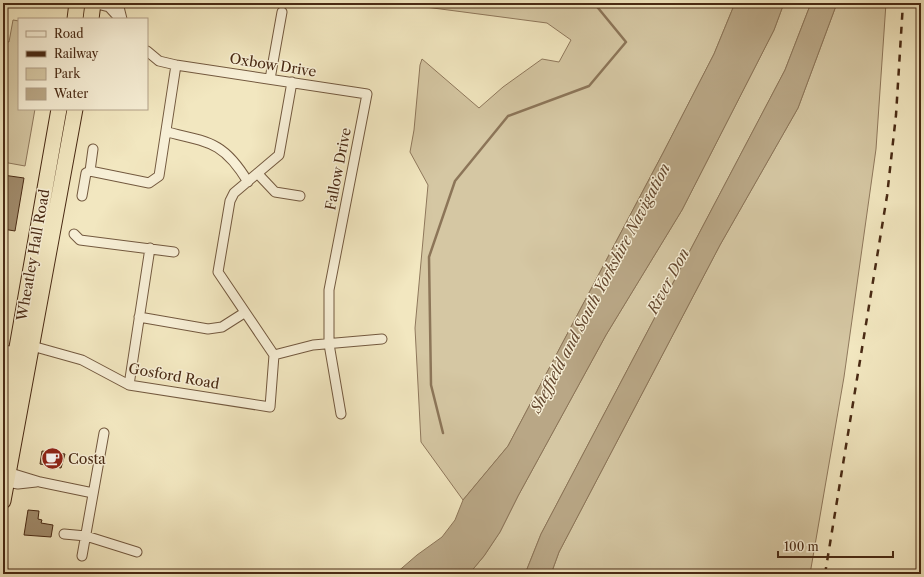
<svg xmlns="http://www.w3.org/2000/svg" width="924" height="577" viewBox="0 0 924 577" font-family="'Libre Caslon Text',serif">
<style>
.green{fill:#d5c7a3;stroke:#8f785c}
.water{fill:#b9a786;stroke:#8c7558}
.lines{fill:none;stroke-linecap:round;stroke-linejoin:round}
.stream{stroke:#8c7558;stroke-width:2.5}
.building{fill:#a18c6d;stroke:#492a14}
.minor-casing{stroke:#73593f;stroke-width:11}
.trunk-casing{stroke:#492a14;stroke-width:17}
.minor{stroke:#f7efd6;stroke-width:9}
.trunk{stroke:#f2e7c0;stroke-width:15}
.rail{stroke:#492a14;stroke-width:2.5;stroke-dasharray:7 7;stroke-linecap:butt}
.labels{text-anchor:middle;dominant-baseline:central;stroke-width:3;stroke-linejoin:round;paint-order:stroke}
.street-label{font-size:14px;fill:#492a14;stroke:#f7efd6}
.poi-label{font-size:14px;fill:#492a14;stroke:#f7efd6;text-anchor:start}
.water-label{font-size:15px;font-style:italic;fill:#654930;stroke:#f7efd6}
</style>
<rect width="100%" height="100%" fill="#f2e7c0"/>
<filter id="stains"><feTurbulence type="fractalNoise" baseFrequency=".005" numOctaves="4"/><feColorMatrix values="0 0 0 0 .2 0 0 0 0 .09 0 0 0 0 .02 0 0 0 .5 -.17"/></filter>
<radialGradient id="worn" r=".72"><stop offset=".6" stop-color="#630" stop-opacity="0"/><stop offset="1" stop-color="#630" stop-opacity=".3"/></radialGradient>
<path class="green" d="M395,3H735L714,54L663,153L508,446L463,500L421,442L415,328L428,185L410,152L414,130L420,65L422,59L479,108L503,87L542,59L559,62L571,40L547,23Z
M784,3H811L785,70L541,534L525,574H469L484,556L500,532L518,496L606,335L682,210L774,30Z
M837,3H886L876,149L844,377L810,574H551L559,552L720,245L798,108Z
M13,20L19,21V109H35L25,166L3,162V41L9,42Z"/>
<path class="water" d="M735,3H784L774,30L682,210L606,335L518,496L500,532L484,556L469,574H395L417,555L442,537L455,520L463,500L508,446L663,153L714,54Z
M811,3H837L798,108L720,245L559,552L551,574H525L541,534L785,70Z"/>
<g class="lines">
<path class="stream" d="M443,433L431,385L429,257L455,181L508,116L589,86L626,42L594,3
M921,574V571"/>
</g>
<path class="building" d="M3,175L24,178L15,231L3,229Z
M42,451L65,454L61,468L40,464Z
M28,510L39,511L38,519L42,520L41,523L53,525L51,537L24,535Z"/>
<g class="lines">
<defs>
<path id="minor" d="M93,3L109,7L120,19
M118,3L122,19
M147,51L159,61L176,65L367,94L329,290V344L341,414
M270,79L282,12
M167,132C209,142 224,142 248,182
M93,149L90,171L149,183L159,176L176,65
M258,174L275,192L300,196
M82,196L86,173L90,171
M74,234L80,240L174,252
M139,317L208,329L222,327L244,313
M32,346L82,360L129,385L270,407L274,355L218,272L230,201L234,193L279,155L292,82
M3,350L16,352L19,350
M274,355L313,345L382,339
M129,385L150,248
M4,471L40,482L93,493
M3,481L18,484L36,482
M64,534L86,536L137,552
M82,556L104,433"/>
<path id="trunk" d="M75,19L77,3
M91,19L93,3
M3,427L59,109
M3,501L75,109"/>
</defs>
<use href="#minor" class="minor-casing"/>
<use href="#trunk" class="trunk-casing"/>
<use href="#minor" class="minor"/>
<use href="#trunk" class="trunk"/>
<path class="rail" d="M825,574L887,196L896,115L903,3"/>
</g>
<defs>
<symbol id="cafe-disc" viewBox="-11 -11 22 22"><circle r="9.5" fill="#8f2418" stroke="#f7efd6"/><path d="M-5.5-4.5H6V0H3Q3 3.5 0 3.5H-2.5Q-5.5 3.5-5.5 0ZM3-3.2v2h1.7v-2ZM-6 4.5H4V6H-6Z" fill="#fff"/></symbol>
</defs>
<g fill-rule="evenodd">
<use href="#cafe-disc" x="40" y="446" width="25" height="25"/>
</g>
<g class="labels">
<g class="street-label">
<text transform="translate(273 65) rotate(9)">Oxbow Drive</text>
<text transform="translate(338 169) rotate(-79)">Fallow Drive</text>
<text transform="translate(33 255) rotate(-80)">Wheatley Hall Road</text>
<text transform="translate(174 376) rotate(10)">Gosford Road</text>
</g>
<g class="poi-label">
<text x="68" y="459">Costa</text>
</g>
<g class="water-label">
<text transform="translate(668 281) rotate(-62)">River Don</text>
<text transform="translate(600 288) rotate(-62)">Sheffield and South Yorkshire Navigation</text>
</g>
</g>
<rect width="924" height="577" fill="none" stroke="#f2e7c0" stroke-width="16"/>
<rect x="4" y="4" width="916" height="569" fill="none" stroke="#492a14" stroke-width="2"/>
<rect x="8" y="8" width="908" height="561" fill="none" stroke="#492a14"/>
<rect x="18" y="18" width="130" height="92" fill="#f7efd6" stroke="#b1a088"/>
<rect x="26" y="31" width="20" height="6" fill="#f7efd6" stroke="#b1a088"/>
<text x="54" y="38" font-size="12" fill="#492a14">Road</text>
<rect x="26" y="51" width="20" height="6" fill="#492a14" stroke="#b1a088"/>
<text x="54" y="58" font-size="12" fill="#492a14">Railway</text>
<rect x="26" y="68" width="20" height="12" fill="#d5c7a3" stroke="#b1a088"/>
<text x="54" y="78" font-size="12" fill="#492a14">Park</text>
<rect x="26" y="88" width="20" height="12" fill="#b9a786" stroke="#b1a088"/>
<text x="54" y="98" font-size="12" fill="#492a14">Water</text>
<path d="M778 551v6h115v-6" fill="none" stroke="#492a14" stroke-width="2"/>
<text x="784" y="551" font-size="12" fill="#492a14" stroke="#f7efd6" stroke-width="3" paint-order="stroke">100 m</text>
<rect width="100%" height="100%" filter="url(#stains)"/>
<rect width="100%" height="100%" fill="url(#worn)"/>
</svg>
